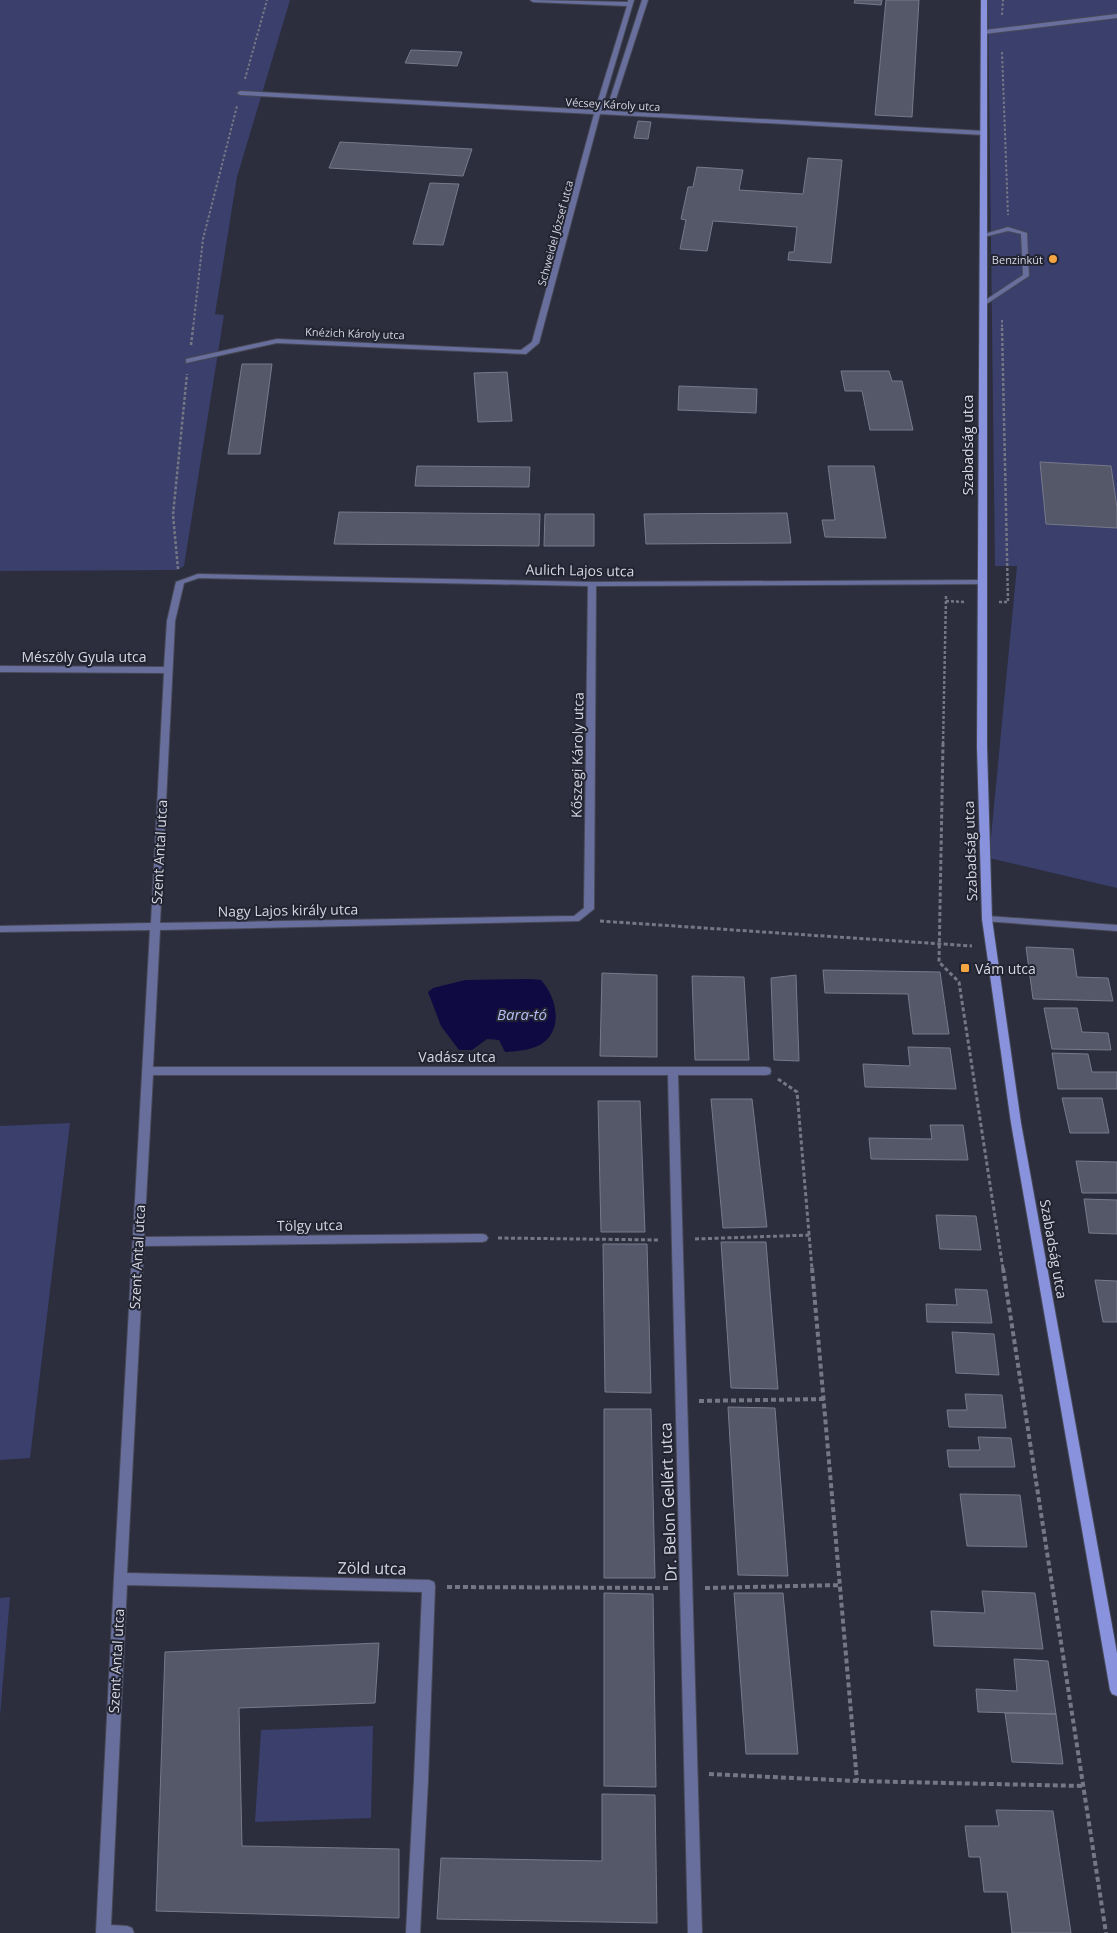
<svg xmlns="http://www.w3.org/2000/svg" width="1117" height="1933" viewBox="0 0 1117 1933" font-family="'Open Sans',sans-serif">
<style>
.green{fill:#3a3f6c}
.water{fill:#100a43}
.building{fill:#555868;stroke:#777a8b}
.lines{fill:none;stroke-linecap:round;stroke-linejoin:round}
.service-casing{stroke:#474957;stroke-width:2}
.pedestrian-casing{stroke:#474957;stroke-width:2}
.minor-casing{stroke:#474957;stroke-width:2}
.secondary-casing{stroke:#474957;stroke-width:2}
.path-far3{stroke:#757784;stroke-width:2;stroke-dasharray:2.5 2;stroke-linecap:butt}
.path-far2{stroke:#757784;stroke-width:2.5;stroke-dasharray:3 2;stroke-linecap:butt}
.path-far1{stroke:#757784;stroke-width:3;stroke-dasharray:4 2.5;stroke-linecap:butt}
.path{stroke:#757784;stroke-width:4;stroke-dasharray:5 3;stroke-linecap:butt}
.service{fill:#696f9d;fill-rule:evenodd}
.pedestrian{fill:#696f9d;fill-rule:evenodd}
.minor{fill:#696f9d;fill-rule:evenodd}
.secondary{fill:#8992dc;fill-rule:evenodd}
.poi-dot{fill:#f3a443;stroke:#222432;stroke-width:2}
.labels{text-anchor:middle;dominant-baseline:central;stroke-width:4;stroke-linejoin:round;paint-order:stroke}
.far-street-label{font-size:11px;fill:#d5d7e1;stroke:#222432}
.far-poi-label{font-size:11px;fill:#d5d7e1;stroke:#222432;text-anchor:end}
.street-label{font-size:14px;fill:#d5d7e1;stroke:#222432}
.poi-label{font-size:14px;fill:#d5d7e1;stroke:#222432;text-anchor:start}
.water-label{font-size:15px;font-style:italic;fill:#b5bef4;stroke:#222432}
.near-street-label{font-size:16px;fill:#d5d7e1;stroke:#222432}
</style>
<rect width="100%" height="100%" fill="#2c2e3d"/>
<path class="green" d="M0,0H290L237,177L215,314L224,315L184,566L178,570L0,571Z
M988,0H1117V888L989,858L1017,566H995Z
M70,1123L30,1458L0,1460V1126Z
M10,1597L0,1716V1598Z
M373,1726L371,1818L255,1822L261,1730Z"/>
<path class="water" d="M531,979L541,980C556,996 564,1028 543,1043C531,1051 518,1051 505,1052L499,1040L487,1039L472,1050H459L441,1026L428,992L433,988L465,980Z"/>
<path class="building" d="M855,0H882L881,5L854,3Z
M886,0H919L912,117L875,115Z
M411,50L462,52L457,66L405,63Z
M638,121L651,122L648,139L634,138Z
M340,142L472,149L463,176L329,168Z
M808,158L842,160L831,263L788,260L789,252H794L797,227L713,221L707,251L680,249L686,220L681,219L688,187H693L697,167L743,170L739,190L803,194Z
M430,183L459,184L443,245L413,244Z
M242,364H272L260,454H228Z
M841,371H889L892,381H902L913,430H870L862,391H845Z
M507,372L512,421L478,422L474,373Z
M679,386L757,389L756,413L678,410Z
M1040,462L1111,466L1117,508V528L1046,524Z
M417,466L530,467L529,487L415,486Z
M828,466H874L886,538L825,537L822,520H835Z
M339,512L540,514L539,546L334,544Z
M787,513L791,543L646,544L644,514Z
M545,514H594V546H544Z
M1026,947L1073,949L1077,977L1108,978L1113,1001L1033,999Z
M823,970L940,972L949,1034H913L908,994L825,993Z
M602,973L657,975V1057L600,1056Z
M796,975L799,1061L774,1060L771,978Z
M692,976L744,977L749,1060H695Z
M1044,1008H1077L1082,1032L1108,1033L1111,1050L1052,1049Z
M908,1047L950,1048L956,1089L865,1087L863,1064L910,1066Z
M1052,1053L1088,1054L1092,1072H1117V1089H1058Z
M1062,1098H1102L1109,1133H1070Z
M711,1099H752L767,1227L723,1228Z
M598,1101H640L645,1232H601Z
M930,1125H963L968,1160L871,1159L869,1138L932,1139Z
M1076,1161L1117,1162V1193H1082Z
M1084,1199L1117,1200V1234L1089,1233Z
M936,1215L976,1216L981,1250L940,1249Z
M721,1242H766L778,1389L731,1388Z
M603,1244H647L651,1393L605,1392Z
M1095,1280L1117,1281V1322H1103Z
M955,1289L987,1290L992,1323L927,1322L926,1304L957,1305Z
M952,1332L994,1334L999,1375L956,1373Z
M965,1394L1002,1395L1006,1428L949,1427L947,1410H967Z
M728,1407L775,1408L788,1576L738,1575Z
M604,1409H651L655,1578H604Z
M978,1437L1011,1438L1015,1467H949L947,1450H980Z
M960,1494L1020,1495L1027,1547L967,1546Z
M982,1591L1035,1593L1043,1649L934,1646L931,1611L985,1613Z
M604,1593L653,1594L656,1787L604,1786Z
M734,1593H783L798,1754H746Z
M379,1643L375,1703L239,1708L242,1846L399,1849V1918L156,1911L165,1652Z
M1014,1659L1048,1661L1056,1714L978,1712L976,1689L1017,1691Z
M1005,1713L1056,1714L1063,1764L1012,1762Z
M602,1794L655,1795L657,1923L437,1919L441,1858L602,1861Z
M996,1810L1053,1811L1071,1933H1012L1007,1892H984L980,1857H969L965,1826H999Z"/>
<g class="lines">
<defs>
<path id="service" d="M530,0L628,2V0H634L601,111H606L642,0H648L612,111L984,131L987,133L984,135L600,114L539,343L526,354L277,343L186,363V359L277,339L521,350L532,342L594,114L240,95L237,93L240,91L595,110L627,6L533,2Z"/>
<path id="pedestrian" d="M421,1774L426,1776L428,1781L420,1933H406L414,1781L416,1776Z"/>
<path id="minor" d="M1117,14V18L984,34L981,32L984,30Z
M1008,227L1027,233L1029,276L985,305H981V303L1023,275L1021,234L1008,231L984,237L981,235Z
M198,574L592,582L981,580L985,582L981,584L596,586L594,909L579,921L160,930L153,1067H766L770,1068L771,1071L770,1074L766,1075H678L702,1933H688L668,1075H153L144,1237L482,1234L486,1235L488,1238L486,1241L482,1242L144,1246L127,1573L429,1580L434,1582L435,1586L428,1781L426,1786L421,1788L416,1786L414,1781L422,1592L127,1585L111,1925L127,1926L132,1928L134,1933H96L114,1579L150,930L0,932V926L151,923L164,673L0,672V666L164,667L167,621L176,582ZM199,578L588,586L584,908L574,916L160,923L175,621L184,583Z
M987,916L1117,925V931L984,921L982,919L984,917Z"/>
<path id="secondary" d="M981,0H987V747L992,919L1021,1123L1117,1653V1696L1112,1694L1110,1690L1011,1123L982,919L977,747Z"/>
</defs>
<use href="#service" class="service-casing"/>
<use href="#pedestrian" class="pedestrian-casing"/>
<use href="#minor" class="minor-casing"/>
<use href="#secondary" class="secondary-casing"/>
<path class="path-far3" d="M1002,15L1003,0
M1002,52L1008,215
M245,79L267,0
M1002,320V329
M193,329L203,239L237,106"/>
<path class="path-far2" d="M191,345L193,328
M178,569L173,515L187,374
M946,601L965,602
M999,602H1008L1002,328
M943,744L946,596"/>
<path class="path-far1" d="M943,743L939,962L959,982L1003,1269
M600,921L972,946
M778,1079L797,1092L812,1269
M498,1238L659,1240
M695,1239L810,1235"/>
<path class="path" d="M812,1268L857,1781
M1003,1268L1106,1933
M699,1401L824,1399
M447,1587L669,1588
M705,1588L840,1585
M709,1774L857,1781L1083,1786"/>
<use href="#service" class="service"/>
<use href="#pedestrian" class="pedestrian"/>
<use href="#minor" class="minor"/>
<use href="#secondary" class="secondary"/>
</g>
<g class="poi-dot">
<circle cx="1053" cy="259" r="5"/>
<rect x="960" y="963" width="10" height="10" rx="2.5"/>
</g>
<g class="labels">
<g class="far-street-label">
<text transform="translate(613 104) rotate(3)">Vécsey Károly utca</text>
<text transform="translate(555 233) rotate(-75)">Schweidel József utca</text>
<text transform="translate(355 333) rotate(2)">Knézich Károly utca</text>
</g>
<g class="far-poi-label">
<text x="1043" y="259">Benzinkút</text>
</g>
<g class="street-label">
<text transform="translate(967 445) rotate(-90)">Szabadság utca</text>
<text transform="translate(580 570) rotate(1)">Aulich Lajos utca</text>
<text x="84" y="656">Mészöly Gyula utca</text>
<text transform="translate(577 755) rotate(-89)">Kőszegi Károly utca</text>
<text transform="translate(970 851) rotate(-92)">Szabadság utca</text>
<text transform="translate(159 852) rotate(-87)">Szent Antal utca</text>
<text transform="translate(288 910) rotate(-1)">Nagy Lajos király utca</text>
<text x="457" y="1056">Vadász utca</text>
<text transform="translate(310 1225) rotate(-1)">Tölgy utca</text>
<text transform="translate(1054 1249) rotate(80)">Szabadság utca</text>
<text transform="translate(137 1257) rotate(-87)">Szent Antal utca</text>
<text transform="translate(116 1661) rotate(-87)">Szent Antal utca</text>
</g>
<g class="poi-label">
<text x="975" y="968">Vám utca</text>
</g>
<g class="water-label">
<text x="522" y="1014">Bara-tó</text>
</g>
<g class="near-street-label">
<text transform="translate(668 1502) rotate(-92)">Dr. Belon Gellért utca</text>
<text transform="translate(372 1568) rotate(1)">Zöld utca</text>
</g>
</g>
</svg>
